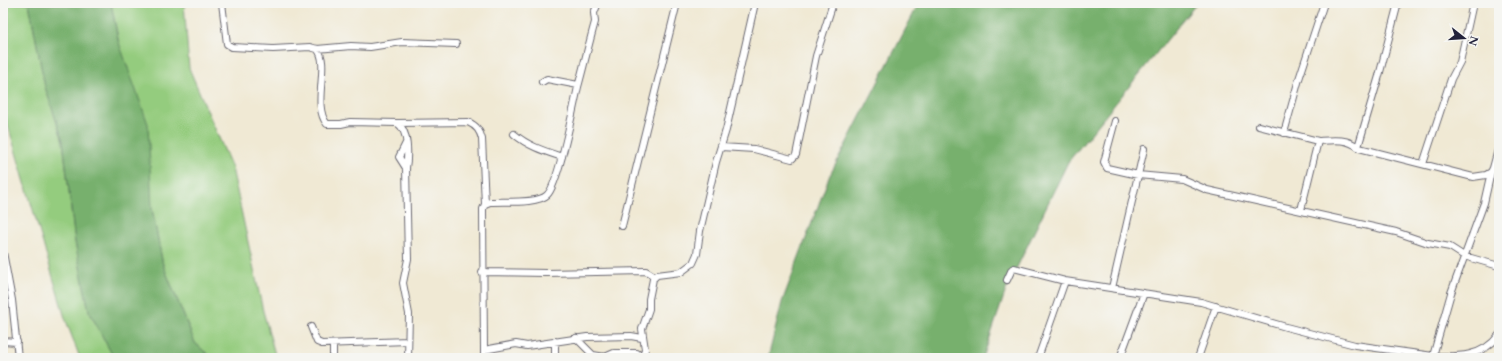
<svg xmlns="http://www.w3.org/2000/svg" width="1502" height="361" viewBox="0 0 1502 361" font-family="Cardo,serif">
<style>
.green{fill:#94cc7e;stroke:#5b775c}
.forest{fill:#77b06d;stroke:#4c6954}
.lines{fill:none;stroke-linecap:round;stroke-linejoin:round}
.street-casing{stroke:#6a6871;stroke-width:8}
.street{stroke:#fff;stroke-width:6}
</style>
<rect width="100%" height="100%" fill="#f6f6f2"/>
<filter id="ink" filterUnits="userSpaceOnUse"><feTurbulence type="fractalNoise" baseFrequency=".025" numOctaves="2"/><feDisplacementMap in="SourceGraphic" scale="8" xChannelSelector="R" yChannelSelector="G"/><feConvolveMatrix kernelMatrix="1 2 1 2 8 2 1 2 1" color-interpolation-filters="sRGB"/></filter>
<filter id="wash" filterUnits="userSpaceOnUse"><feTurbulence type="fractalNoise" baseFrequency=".012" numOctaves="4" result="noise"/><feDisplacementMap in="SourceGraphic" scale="16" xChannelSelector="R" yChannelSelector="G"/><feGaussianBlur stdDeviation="0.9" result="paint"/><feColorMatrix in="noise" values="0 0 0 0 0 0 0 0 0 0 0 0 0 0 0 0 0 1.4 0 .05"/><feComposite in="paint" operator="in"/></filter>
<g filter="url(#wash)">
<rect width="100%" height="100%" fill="#f0e9d4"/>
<path class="green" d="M3,3H29L45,87L63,141L75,242L89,311L114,358H80L65,318L4,112Z
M111,3H184L189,68L232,168L263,311L276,358H212L195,343L163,265Z"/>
<path class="forest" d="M29,3H111L118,40L148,124L152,209L163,265L195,343L212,358H114L89,311L75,242L63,141L45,87Z
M919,3H1197L1068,162L1006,290L983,358H768L782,302L829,177Z"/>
</g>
<g filter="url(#ink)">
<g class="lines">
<defs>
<path id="street" d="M222,3L227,44L232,47L273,49L310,47L317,49L351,46L370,47L402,42L456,44
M317,49C331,63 311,105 327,124H341L350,122L397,123C409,130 408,156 406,168L408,259L403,283L409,314L408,358
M542,82L547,79L578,85
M1115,121L1104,162L1107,168L1138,175L1182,179L1207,190L1396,232L1428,243L1450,247L1464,256L1499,266
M398,123L468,122C477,126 480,131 482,139L485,204
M1259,126L1318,141C1333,140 1347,138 1359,148L1473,177L1486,175L1491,172
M1284,133L1299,79L1324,3
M514,134C528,146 544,151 562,157
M721,147L754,149L792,159L796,155L816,56L833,3
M1358,147L1379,76L1398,3
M1423,164L1451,79L1460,62L1473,3
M406,168L399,157L406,143
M1301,210L1318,141
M622,226L677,3
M3,252L12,300L18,358
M482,272L546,273L646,271L654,276
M1007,280L1012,269L1014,268L1065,281L1201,302L1286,327L1355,345L1433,356C1459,357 1483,357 1499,335
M1112,288L1144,149
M311,327L317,342L322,344L408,341
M576,338L593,355L605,357L614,353H637L642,358
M3,341L17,342
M555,341V358
M484,350L483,209L485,204L490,202C504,201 538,204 547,195C558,186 574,105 578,87C584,65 589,43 595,22L594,13L598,3
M1433,356L1451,293L1484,203L1491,172L1493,168L1499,146
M333,358V344
M484,358V350L516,344L527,346L587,337L631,336L642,338
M643,358L645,349L642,329L649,309V299L653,279L657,275L681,272L693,263L697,254L700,231L716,162L726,130L755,3
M1038,358L1065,281
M1120,358L1144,293
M1198,358L1216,306"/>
</defs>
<use href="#street" class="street-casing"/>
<use href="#street" class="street"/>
</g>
</g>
<rect width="1502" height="361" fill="none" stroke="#f6f6f2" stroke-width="16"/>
<g transform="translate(1464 38) rotate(107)" stroke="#f6f6f2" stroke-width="3" paint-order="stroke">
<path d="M0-3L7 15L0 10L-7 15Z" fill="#22223b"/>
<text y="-6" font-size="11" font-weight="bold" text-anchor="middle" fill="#22223b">N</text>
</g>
</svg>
